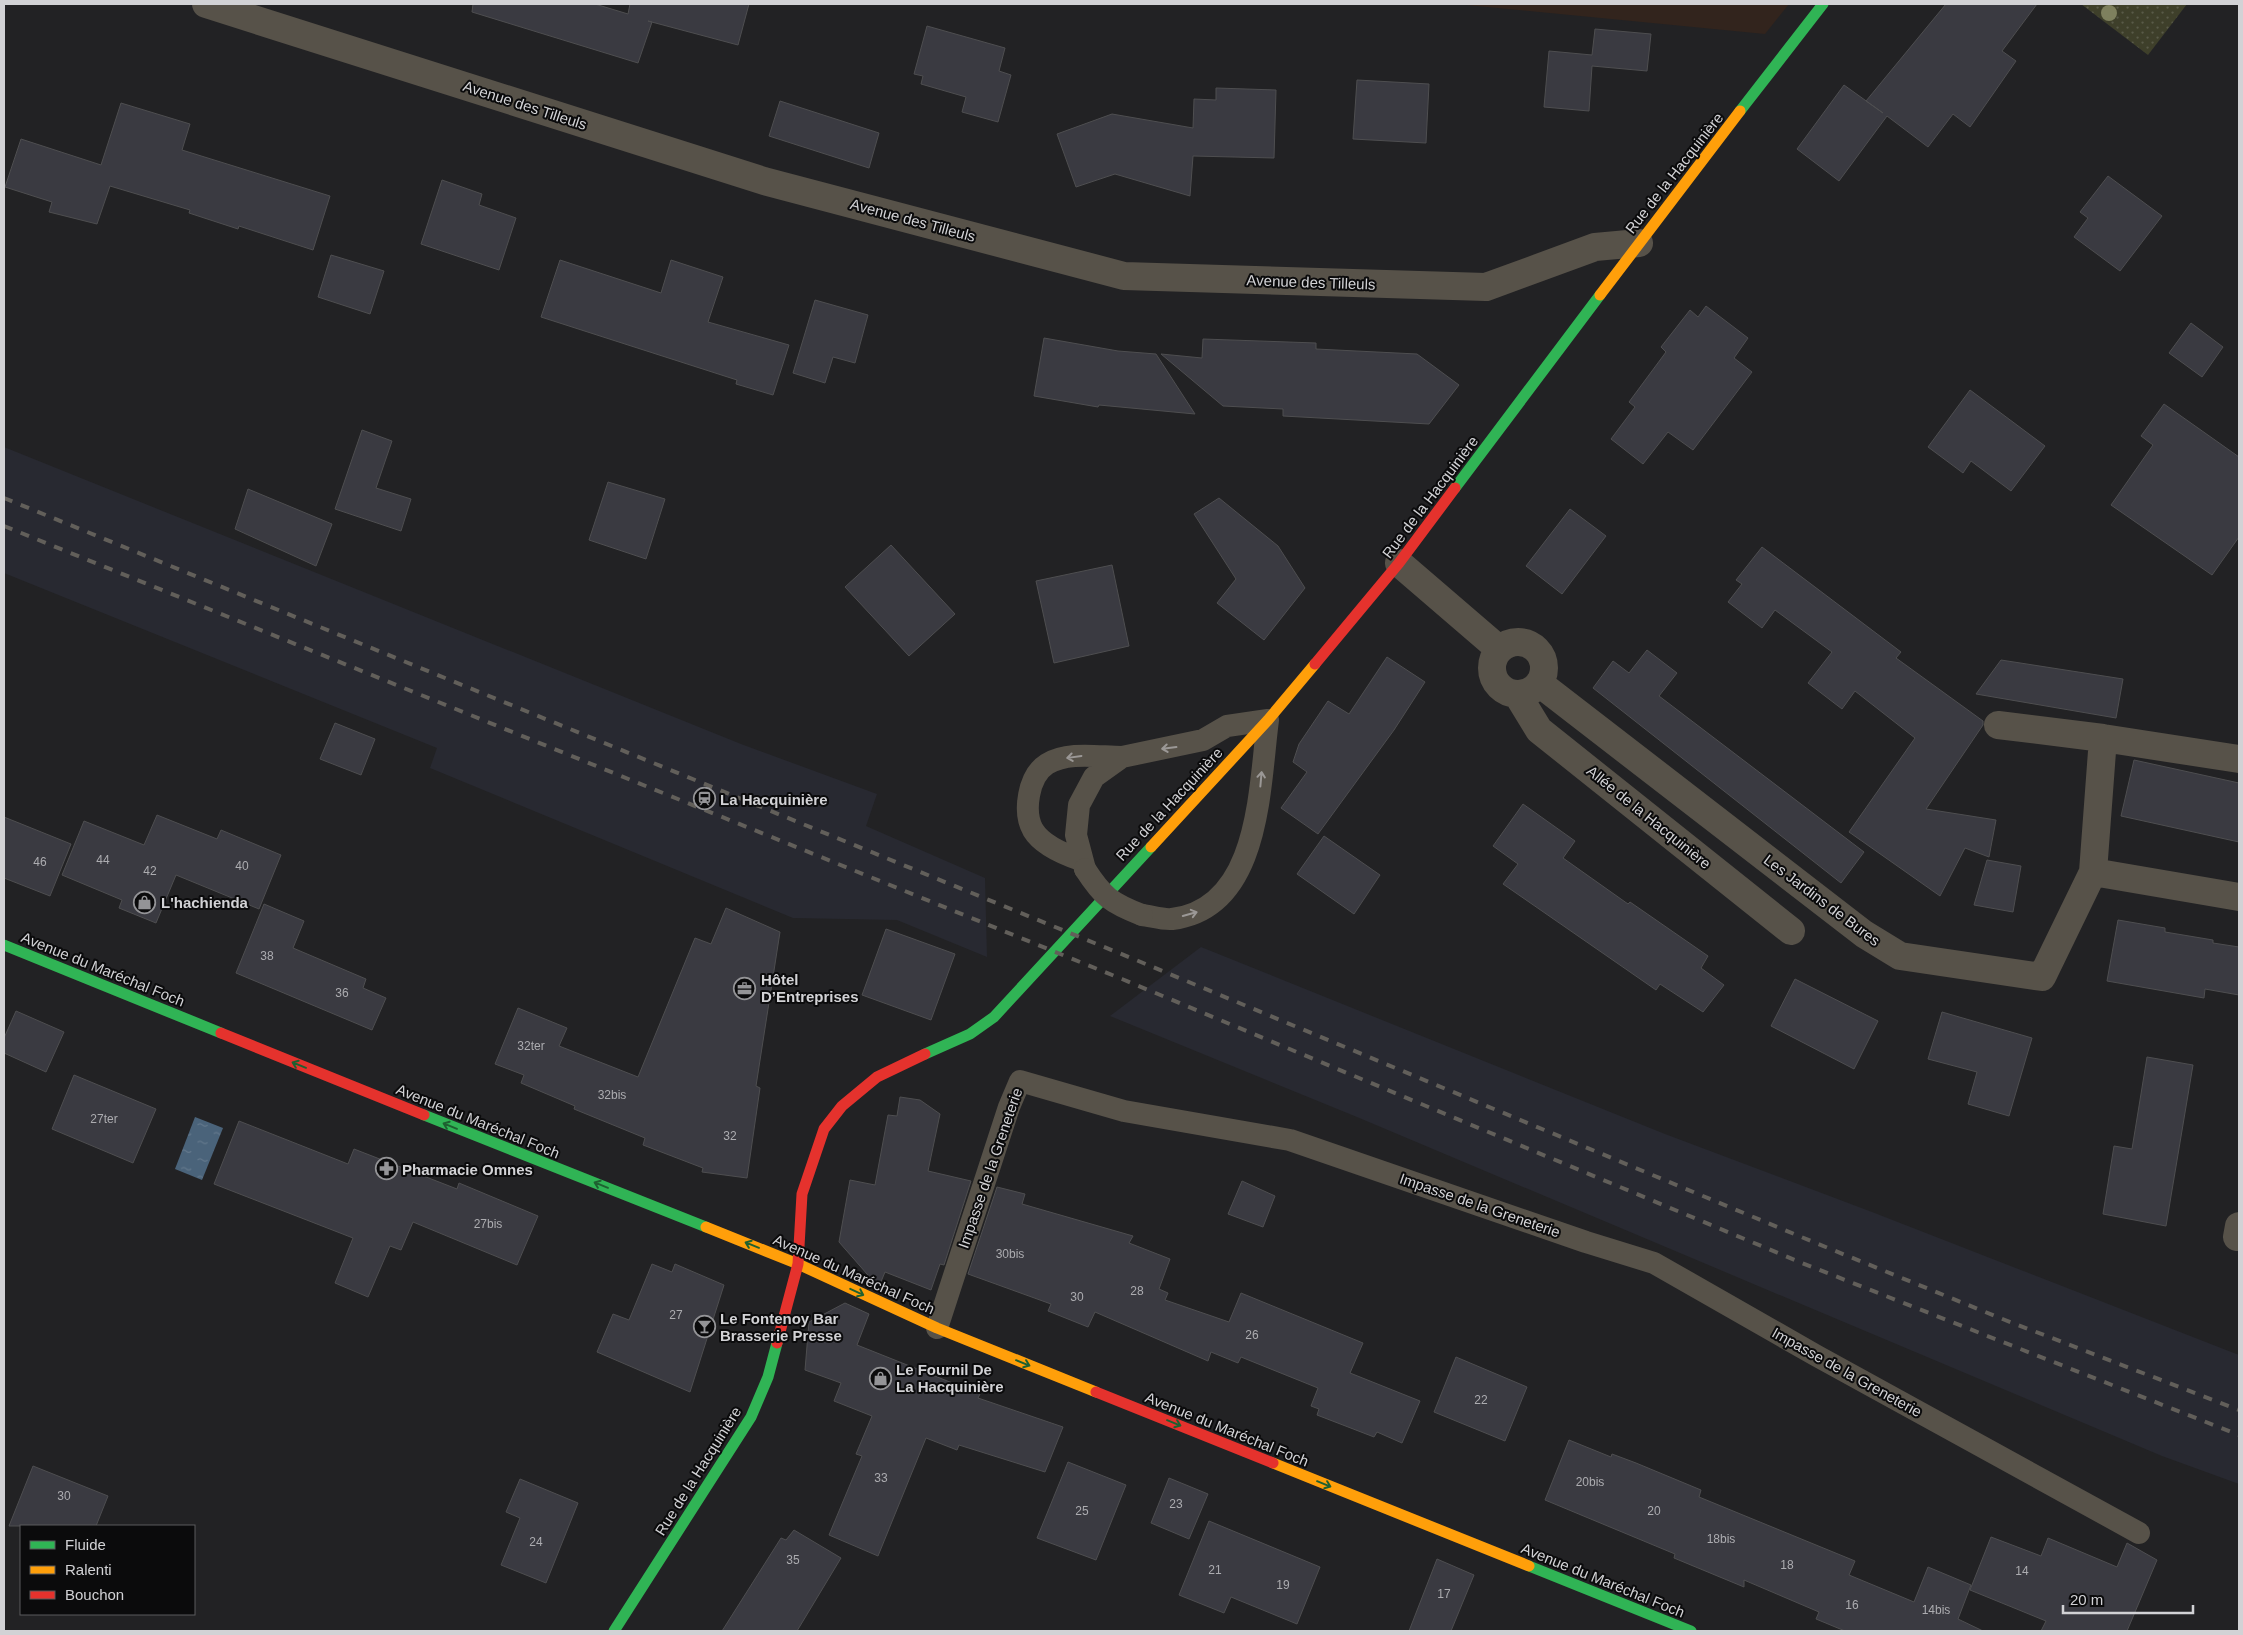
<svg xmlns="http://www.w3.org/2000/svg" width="2243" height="1635" viewBox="0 0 2243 1635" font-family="Arial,sans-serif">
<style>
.commercial{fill:#32241d}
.built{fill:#282931}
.park{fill:url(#park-dots)}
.water{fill:url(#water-ripples)}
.building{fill:#3a3a41;stroke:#4e4e50}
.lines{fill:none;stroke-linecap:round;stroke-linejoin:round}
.lane{stroke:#575249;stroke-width:22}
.street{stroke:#575249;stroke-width:28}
.fast{stroke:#30b455;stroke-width:11}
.slow{stroke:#ff9f0a;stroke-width:11}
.jam{stroke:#e5322d;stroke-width:11}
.rail{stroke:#625f5a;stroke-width:4;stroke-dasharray:9 9;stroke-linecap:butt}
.lane-bridge{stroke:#575249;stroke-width:22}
.tree{fill:#7e805e}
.oneway{stroke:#9b9896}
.oneway2{stroke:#1e6030}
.labels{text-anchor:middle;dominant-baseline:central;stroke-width:4;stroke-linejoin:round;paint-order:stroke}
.number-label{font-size:12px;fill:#acacb0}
.street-label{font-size:15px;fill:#d2d2d5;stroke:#0b0b0c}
.poi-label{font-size:15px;font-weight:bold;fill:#d2d2d5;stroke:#0b0b0c;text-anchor:start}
</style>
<defs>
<pattern id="park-dots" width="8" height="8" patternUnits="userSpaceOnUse" patternTransform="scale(1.25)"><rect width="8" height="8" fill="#3e3f2a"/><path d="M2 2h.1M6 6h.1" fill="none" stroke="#595a48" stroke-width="1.8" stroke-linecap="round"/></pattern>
<pattern id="water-ripples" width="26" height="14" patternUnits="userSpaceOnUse" patternTransform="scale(1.25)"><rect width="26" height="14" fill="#4a637a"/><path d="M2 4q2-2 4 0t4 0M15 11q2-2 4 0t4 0" fill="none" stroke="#63788c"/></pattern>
</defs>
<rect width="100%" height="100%" fill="#222224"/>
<path class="commercial" d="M1456,4H1789L1765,34Z"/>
<path class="built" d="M4,447L741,744L877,794L866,826L985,878L987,957L897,920L793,918L430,768L437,748L4,573Z
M1201,947L1665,1134L1872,1212L2239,1355V1484L2162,1456L1357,1117L1110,1016Z"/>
<path class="park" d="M2081,4H2187L2148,55Z"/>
<path class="water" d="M195,1117L223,1128L202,1180L175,1169Z"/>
<path class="building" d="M473,4H595L628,14L630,4H749L738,45L648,21L652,22L638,63L472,12Z
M1946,4H2037L2002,51L2016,61L1970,127L1953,114L1928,147L1887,116L1839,181L1797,149L1844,85L1883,113L1866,101Z
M927,26L1005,48L999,71L1011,75L998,122L962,112L966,97L921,84L923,76L914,74Z
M1595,29L1651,34L1647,71L1592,66L1589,111L1544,107L1549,51L1592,55Z
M1357,80L1429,84L1426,143L1353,139Z
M1216,88L1276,90L1274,158L1193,156L1190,196L1115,174L1076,187L1057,134L1112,114L1193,128L1194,99L1216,100Z
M780,101L879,133L869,168L769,136Z
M121,103L190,124L182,150L330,196L313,250L239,226L238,229L189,213L190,210L110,186L97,224L49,212L52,202L5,187L21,139L101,165Z
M2108,176L2162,216L2120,271L2074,237L2088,218L2080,212Z
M442,180L482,194L479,205L516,218L499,270L421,244Z
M331,255L384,271L370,314L318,297Z
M560,260L661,293L671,260L723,277L708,322L789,345L773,395L736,384L737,380L541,317Z
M815,300L868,315L855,363L833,357L825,383L793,373Z
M1706,306L1748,338L1734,358L1752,372L1693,450L1668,432L1643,464L1611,439L1635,407L1629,402L1666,352L1661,347L1690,310L1698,317Z
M2191,323L2223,347L2202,377L2169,353Z
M1044,338L1118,351L1156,354L1195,414L1099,405L1098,407L1034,396Z
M1203,339L1316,343V349L1417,354L1459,385L1429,424L1283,416V409L1223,406L1161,354L1202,358Z
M1970,390L2045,446L2011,491L1971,461L1963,473L1928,447Z
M2164,404L2239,457V537L2212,575L2111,505L2153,445L2141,436Z
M362,430L392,441L376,488L411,499L401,531L335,509Z
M608,482L665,499L646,559L589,540Z
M248,489L332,524L316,566L235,529Z
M1219,498L1278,546L1305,588L1264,640L1217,603L1236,579L1194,514Z
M1570,509L1606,536L1562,594L1526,566Z
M891,545L955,614L909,656L845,587Z
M1762,547L1901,652L1896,658L1983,721V725L1926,809L1996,820L1989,857L1965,848L1940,896L1849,832L1915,738L1855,691L1842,709L1808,683L1832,652L1775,610L1762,628L1728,602L1742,584L1736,580Z
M1112,565L1129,646L1054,663L1036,581Z
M1647,650L1677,673L1659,696L1864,852L1841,883L1593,688L1613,661L1629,673Z
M1387,657L1425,682L1394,730L1318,834L1281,808L1307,772L1293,762L1299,744L1328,701L1349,714Z
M2001,660L2123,679L2116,718L1976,694Z
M335,723L375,739L361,775L320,759Z
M2134,760L2239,783V842L2121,816Z
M1523,804L1575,841L1563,858L1628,904L1630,902L1708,956L1701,968L1724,985L1703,1012L1660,984L1656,990L1503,884L1518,864L1493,846Z
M157,815L217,839L221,830L281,855L259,909L176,875L156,923L119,908L122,900L62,875L84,821L144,845Z
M4,817L71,844L50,896L4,878Z
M1324,836L1380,875L1354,914L1297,874Z
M1987,860L2021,866L2013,912L1974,905Z
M264,904L304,921L293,948L366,979L363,988L386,998L372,1030L236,973Z
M726,908L780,932L756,1086L760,1088L747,1178L702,1172L703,1168L643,1145L645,1138L574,1109L575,1106L521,1083L524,1075L495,1064L518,1008L567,1028L559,1046L638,1077L695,938L711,944Z
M2118,920L2165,928V932L2213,940V943L2239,947V995L2205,989L2204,998L2107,981Z
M886,929L955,954L931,1020L862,995Z
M1795,979L1878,1021L1854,1069L1771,1026Z
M16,1011L64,1032L46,1072L4,1053V1038Z
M1942,1012L2032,1038L2009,1116L1968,1104L1977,1072L1928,1059Z
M2147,1057L2193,1065L2166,1226L2103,1214L2114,1146L2132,1149Z
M74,1075L156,1109L133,1163L52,1129Z
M900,1097L920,1100L940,1114L928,1171L971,1181L944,1265L940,1264L931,1290L885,1272L880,1284L874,1282L839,1242L850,1180L875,1185L888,1115L897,1116Z
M239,1121L348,1164L354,1149L457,1189L459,1183L538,1216L517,1265L413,1222L401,1250L390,1246L368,1297L335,1283L353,1238L214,1184Z
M1242,1181L1275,1196L1263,1227L1228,1214Z
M997,1187L1025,1194L1022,1204L1133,1236L1129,1243L1170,1259L1159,1289L1168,1293L1165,1300L1229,1322L1241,1293L1363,1343L1350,1373L1420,1401L1402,1443L1377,1432L1374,1437L1317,1415L1319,1409L1311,1406L1318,1388L1241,1357L1238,1363L1211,1352L1208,1361L1095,1312L1088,1327L1048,1311L1051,1304L968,1274Z
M652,1264L672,1272L675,1264L724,1285L690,1392L597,1352L613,1314L629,1320Z
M845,1303L869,1314L857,1345L980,1394L978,1398L1063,1427L1045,1472L959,1445L957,1450L926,1438L878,1556L829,1535L862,1456L856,1454L872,1416L834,1401L841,1383L805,1370L809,1322Z
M1456,1357L1527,1387L1505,1441L1434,1412Z
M1569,1440L1611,1457L1612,1454L1636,1463L1701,1490L1699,1497L1855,1561L1849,1575L1914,1602L1928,1567L1971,1585L1958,1619L1983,1631H1845L1816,1619L1819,1612L1744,1580V1587L1674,1558L1675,1554L1545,1500Z
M1068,1462L1126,1485L1096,1560L1037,1538Z
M33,1466L108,1496L96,1526H9Z
M1169,1478L1208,1494L1189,1539L1151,1523Z
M520,1479L578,1503L546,1583L501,1565L520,1518L506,1512Z
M1209,1521L1320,1567L1297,1624L1231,1597L1224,1613L1179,1595Z
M794,1530L841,1558L797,1631H722L781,1538L786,1540Z
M1991,1537L2041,1556L2048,1538L2117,1567L2127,1543L2157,1560L2127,1631H2041L2046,1621L1970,1590Z
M1437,1559L1474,1575L1451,1631H1409Z"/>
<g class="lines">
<path class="lane" d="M1081,860C1066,855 1042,845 1033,830C1023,812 1028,776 1047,764C1068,751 1099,757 1122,757
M1085,869L1076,835L1079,805L1094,777L1122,757L1203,740L1227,726L1268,720C1259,787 1261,908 1172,919C1163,920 1151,916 1142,915
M937,1328L1009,1107L1020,1081L1124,1111L1290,1140L1586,1242L1654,1263L1817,1356L2139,1533"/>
<path class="street" d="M206,4L764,181L1124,276L1486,287L1595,247L1639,243
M1399,563L1499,649
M1492 668a26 26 0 1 1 52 0a26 26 0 1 1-52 0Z
M1539,683L1864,934L1900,956L2042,977L2093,872L2239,897
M1517,694L1539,730L1791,931
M1998,725L2103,738L2239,759
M2093,872L2103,738
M2237,1237L2239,1226"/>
<path class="fast" d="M1740,111L1823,4
M1455,488L1600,295
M4,945L221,1033
M925,1054L970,1034L994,1017L1151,847
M424,1115L706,1227
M1529,1566L1691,1631
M614,1631L751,1417L768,1377L777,1343"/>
<path class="slow" d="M1600,295L1740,111
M1151,847L1268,720L1315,664
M706,1227L798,1264L937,1328L1096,1392
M1273,1463L1529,1566"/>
<path class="jam" d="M1315,664L1399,563L1455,488
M221,1033L424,1115
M777,1343L798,1264L802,1194L824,1129L842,1106L877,1077L925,1054
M1096,1392L1273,1463"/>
<path class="rail" d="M4,498L1136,960L1811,1241L2005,1320L2239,1410
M4,526L1122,979L1802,1263L2239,1435"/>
<path class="lane-bridge" d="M1085,869C1103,897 1111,903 1142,915"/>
</g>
<circle class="tree" cx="2109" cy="13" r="8"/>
<defs><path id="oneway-shaft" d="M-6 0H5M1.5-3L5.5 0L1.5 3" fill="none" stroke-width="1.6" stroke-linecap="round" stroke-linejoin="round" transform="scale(1.25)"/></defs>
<g class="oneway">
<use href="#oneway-shaft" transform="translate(1169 748) rotate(173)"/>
<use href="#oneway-shaft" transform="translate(1074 757) rotate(172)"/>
<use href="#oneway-shaft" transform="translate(1261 779) rotate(-85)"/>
<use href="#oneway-shaft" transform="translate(1190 914) rotate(-16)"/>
</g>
<g class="oneway2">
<use href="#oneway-shaft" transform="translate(299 1065) rotate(-158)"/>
<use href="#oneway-shaft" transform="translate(450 1126) rotate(-158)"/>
<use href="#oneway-shaft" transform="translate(601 1185) rotate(-158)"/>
<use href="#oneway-shaft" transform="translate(752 1245) rotate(-158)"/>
<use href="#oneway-shaft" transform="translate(857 1292) rotate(25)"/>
<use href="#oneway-shaft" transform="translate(1023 1363) rotate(22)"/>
<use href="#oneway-shaft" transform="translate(1174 1423) rotate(22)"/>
<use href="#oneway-shaft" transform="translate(1324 1484) rotate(22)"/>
</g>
<defs>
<symbol id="station-ring" viewBox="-11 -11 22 22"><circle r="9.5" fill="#0b0b0c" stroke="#949497" stroke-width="1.5"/><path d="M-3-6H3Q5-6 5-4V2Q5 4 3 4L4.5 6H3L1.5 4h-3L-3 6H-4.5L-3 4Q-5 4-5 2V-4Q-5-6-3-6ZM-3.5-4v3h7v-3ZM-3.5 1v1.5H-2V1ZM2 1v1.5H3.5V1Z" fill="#949497"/></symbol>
<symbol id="shop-ring" viewBox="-11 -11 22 22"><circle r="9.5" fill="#0b0b0c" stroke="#949497" stroke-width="1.5"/><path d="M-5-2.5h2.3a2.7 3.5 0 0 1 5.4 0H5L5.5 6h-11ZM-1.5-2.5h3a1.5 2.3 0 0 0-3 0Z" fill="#949497"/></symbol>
<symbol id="office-ring" viewBox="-11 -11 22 22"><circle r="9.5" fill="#0b0b0c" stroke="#949497" stroke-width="1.5"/><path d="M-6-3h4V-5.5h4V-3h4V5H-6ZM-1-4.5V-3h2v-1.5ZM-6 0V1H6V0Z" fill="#949497"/></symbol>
<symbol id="pharmacy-ring" viewBox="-11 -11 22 22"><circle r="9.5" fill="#0b0b0c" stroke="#949497" stroke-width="1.5"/><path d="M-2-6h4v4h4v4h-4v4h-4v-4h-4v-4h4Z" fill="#949497"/></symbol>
<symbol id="bar-ring" viewBox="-11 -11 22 22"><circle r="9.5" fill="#0b0b0c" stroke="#949497" stroke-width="1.5"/><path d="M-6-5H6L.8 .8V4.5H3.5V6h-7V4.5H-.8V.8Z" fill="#949497"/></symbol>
</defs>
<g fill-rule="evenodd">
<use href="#station-ring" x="692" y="786" width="25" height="25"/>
<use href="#shop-ring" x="132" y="890" width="25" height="25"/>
<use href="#office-ring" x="732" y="976" width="25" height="25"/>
<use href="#pharmacy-ring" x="374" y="1156" width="25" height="25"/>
<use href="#bar-ring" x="692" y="1314" width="25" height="25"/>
<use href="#shop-ring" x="868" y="1366" width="25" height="25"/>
</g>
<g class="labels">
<g class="number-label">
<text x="103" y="860">44</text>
<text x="40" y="862">46</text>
<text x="242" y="866">40</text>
<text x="150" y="871">42</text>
<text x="267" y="956">38</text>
<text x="342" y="993">36</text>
<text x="531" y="1046">32ter</text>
<text x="612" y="1095">32bis</text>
<text x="104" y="1119">27ter</text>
<text x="730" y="1136">32</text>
<text x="488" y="1224">27bis</text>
<text x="1010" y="1254">30bis</text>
<text x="1137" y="1291">28</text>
<text x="1077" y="1297">30</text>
<text x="676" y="1315">27</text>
<text x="1252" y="1335">26</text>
<text x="1481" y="1400">22</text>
<text x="881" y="1478">33</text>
<text x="1590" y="1482">20bis</text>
<text x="64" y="1496">30</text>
<text x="1176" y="1504">23</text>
<text x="1082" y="1511">25</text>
<text x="1654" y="1511">20</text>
<text x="1721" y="1539">18bis</text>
<text x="536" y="1542">24</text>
<text x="793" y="1560">35</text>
<text x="1787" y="1565">18</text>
<text x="1215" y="1570">21</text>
<text x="2022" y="1571">14</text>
<text x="1283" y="1585">19</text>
<text x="1444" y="1594">17</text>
<text x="1852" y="1605">16</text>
<text x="1936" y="1610">14bis</text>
</g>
<g class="street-label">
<text transform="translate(525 105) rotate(18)">Avenue des Tilleuls</text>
<text transform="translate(1674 173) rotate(-52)">Rue de la Hacquinière</text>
<text transform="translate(913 220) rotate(15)">Avenue des Tilleuls</text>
<text transform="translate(1311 282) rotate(2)">Avenue des Tilleuls</text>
<text transform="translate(1430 497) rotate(-53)">Rue de la Hacquinière</text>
<text transform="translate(1169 804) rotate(-47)">Rue de la Hacquinière</text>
<text transform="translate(1649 817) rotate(39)">Allée de la Hacquinière</text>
<text transform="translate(1822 900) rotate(37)">Les Jardins de Bures</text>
<text transform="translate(103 969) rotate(22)">Avenue du Maréchal Foch</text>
<text transform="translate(478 1121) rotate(22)">Avenue du Maréchal Foch</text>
<text transform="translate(990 1168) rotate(-71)">Impasse de la Greneterie</text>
<text transform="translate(1480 1205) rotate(19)">Impasse de la Greneterie</text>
<text transform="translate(854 1274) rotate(24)">Avenue du Maréchal Foch</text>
<text transform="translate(1847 1372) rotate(29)">Impasse de la Greneterie</text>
<text transform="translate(1227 1429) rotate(22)">Avenue du Maréchal Foch</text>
<text transform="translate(698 1471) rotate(-58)">Rue de la Hacquinière</text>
<text transform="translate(1603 1580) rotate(22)">Avenue du Maréchal Foch</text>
</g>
<g class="poi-label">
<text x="720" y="799">La Hacquinière</text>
<text x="161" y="902">L'hachienda</text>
<text x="761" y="979">Hôtel<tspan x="761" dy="17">D’Entreprises</tspan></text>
<text x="402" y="1169">Pharmacie Omnes</text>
<text x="720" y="1318">Le Fontenoy Bar<tspan x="720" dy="17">Brasserie Presse</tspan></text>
<text x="896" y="1369">Le Fournil De<tspan x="896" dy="17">La Hacquinière</tspan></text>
</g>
</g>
<rect width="2243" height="1635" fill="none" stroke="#d2d2d5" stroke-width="10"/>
<rect x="20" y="1525" width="175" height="90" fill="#0b0b0c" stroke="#5b5b5c"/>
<rect x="30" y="1541" width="25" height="8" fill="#30b455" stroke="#5b5b5c"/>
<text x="65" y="1550" font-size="15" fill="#d2d2d5">Fluide</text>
<rect x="30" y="1566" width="25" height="8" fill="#ff9f0a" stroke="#5b5b5c"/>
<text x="65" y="1575" font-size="15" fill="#d2d2d5">Ralenti</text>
<rect x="30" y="1591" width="25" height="8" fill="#e5322d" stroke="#5b5b5c"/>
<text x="65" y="1600" font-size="15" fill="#d2d2d5">Bouchon</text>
<path d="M2063 1605v8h130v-8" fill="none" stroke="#d2d2d5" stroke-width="2.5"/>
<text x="2070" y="1605" font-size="15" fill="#d2d2d5" stroke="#0b0b0c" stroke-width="4" paint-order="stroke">20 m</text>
</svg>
